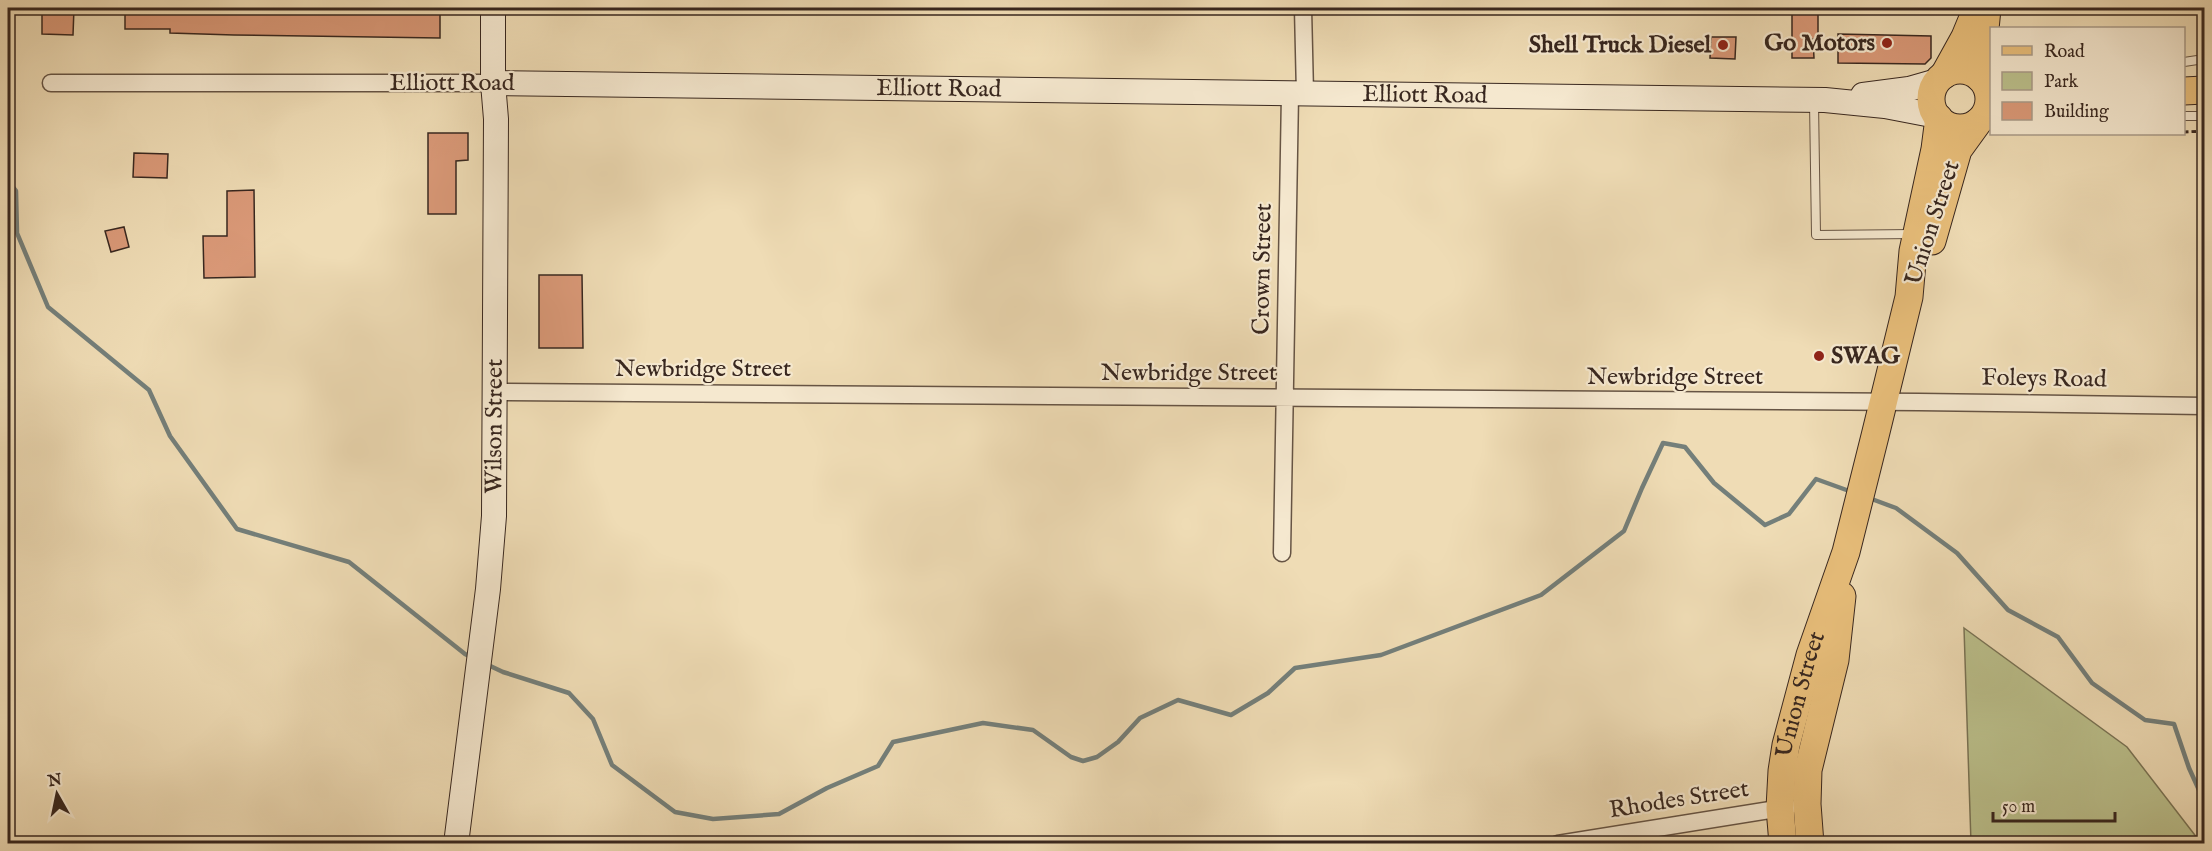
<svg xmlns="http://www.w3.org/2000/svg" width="2212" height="851" viewBox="0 0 2212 851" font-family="'IM FELL English',serif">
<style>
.green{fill:#bbc08c;stroke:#7a7456;stroke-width:1.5}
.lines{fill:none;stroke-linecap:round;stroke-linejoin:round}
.stream{stroke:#747f7a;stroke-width:4.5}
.building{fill:#da9978;stroke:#38271f;stroke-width:1.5}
.lane-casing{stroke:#665444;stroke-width:10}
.street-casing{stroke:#665444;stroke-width:19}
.secondary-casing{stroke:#38271f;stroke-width:26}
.primary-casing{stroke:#38271f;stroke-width:29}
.path{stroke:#38271f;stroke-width:3;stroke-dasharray:4.5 3;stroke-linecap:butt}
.lane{stroke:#f5e8cf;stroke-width:8}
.street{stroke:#f5e8cf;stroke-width:16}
.secondary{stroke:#f5e8cf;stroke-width:24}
.primary{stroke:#e8be7a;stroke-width:27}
.poi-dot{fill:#8f2418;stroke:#f5e8cf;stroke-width:2}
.labels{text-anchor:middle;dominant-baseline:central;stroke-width:4.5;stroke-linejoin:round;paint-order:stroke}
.poi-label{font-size:24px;font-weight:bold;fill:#38271f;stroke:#f5e8cf;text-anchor:end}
.street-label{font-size:24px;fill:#38271f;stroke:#f5e8cf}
</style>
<rect width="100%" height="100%" fill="#efdcb5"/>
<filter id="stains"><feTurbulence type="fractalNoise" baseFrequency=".00333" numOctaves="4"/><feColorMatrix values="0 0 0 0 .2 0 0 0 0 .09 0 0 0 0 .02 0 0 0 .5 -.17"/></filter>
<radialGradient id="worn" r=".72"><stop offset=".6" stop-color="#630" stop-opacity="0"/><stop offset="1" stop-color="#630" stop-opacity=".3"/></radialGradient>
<path class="green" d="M1964,628L2127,747L2201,843H1971Z"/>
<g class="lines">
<path class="stream" d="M8,181L16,191L17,233L48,307L149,390L170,436L237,529L349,562L465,654L473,658
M1869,498L1896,508L1957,553L2008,610L2058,637L2092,683L2145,720L2174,724L2189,768L2204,801
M486,664L503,672L569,693L593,719L612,765L675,812L713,819L779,814L827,788L878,766L893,742L983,723L1033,730L1071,757L1083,761L1097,757L1118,742L1140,718L1178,700L1231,715L1268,693L1295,668L1381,655L1541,595L1624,531L1642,488L1663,443L1685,447L1714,483L1765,525L1789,514L1816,479L1852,492"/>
</g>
<path class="building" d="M42,8H74L73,35L42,34Z
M125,8H440V38L234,35L170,33V29H125Z
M1792,8H1818V39H1813L1814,58H1792Z
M1838,34L1931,36V58L1925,64L1838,63Z
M1711,37H1736L1735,59L1710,58Z
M428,133H468V160L456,161V214H428Z
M134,153L168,154L167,178L133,177Z
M254,190L255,277L204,278L203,236H227V191Z
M124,227L129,247L111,252L105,231Z
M539,275H582L583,348H539Z"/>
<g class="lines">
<defs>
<path id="lane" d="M2184,62L2204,59
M1814,102L1816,235L1913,234
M2184,116H2204"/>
<path id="street" d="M1303,8L1305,94
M51,83H493
M494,392L1919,402L2204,406
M1282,553L1290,94
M1558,844L1788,807"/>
<g id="secondary">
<path id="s1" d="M493,83L1825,100L1885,106L1937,116"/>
<path d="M1863,95L1909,89L1937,81"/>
<path id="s2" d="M456,844L488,589L494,516L496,119L493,83V8"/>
</g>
<g id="primary">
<circle cx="1960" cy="99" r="29"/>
<path d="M1944,75L1965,37L1977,8"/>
<path d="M1980,78L1987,9"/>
<path d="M2184,91L2204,90"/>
<path d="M1932,241L1958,150L1979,121"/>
<path id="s3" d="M1783,844L1780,808L1782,771L1786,745L1810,655L1846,552L1875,436L1909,297L1913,251L1935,149L1939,118"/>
<path d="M1810,844L1807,804L1808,770L1835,660L1842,596"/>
</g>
</defs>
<use href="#lane" class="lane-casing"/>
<use href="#street" class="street-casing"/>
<use href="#secondary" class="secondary-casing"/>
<use href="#primary" class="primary-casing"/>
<path class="path" d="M2184,132L2204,131"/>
<use href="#lane" class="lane"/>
<use href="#street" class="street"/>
<use href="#secondary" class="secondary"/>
<use href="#primary" class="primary"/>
</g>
<g class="poi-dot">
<circle cx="1887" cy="43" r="6"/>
<circle cx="1723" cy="45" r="6"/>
<circle cx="1819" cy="356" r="6"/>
</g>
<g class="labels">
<g class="poi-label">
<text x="1875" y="43">Go Motors</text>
<text x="1711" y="45">Shell Truck Diesel</text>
<text x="1831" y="356" text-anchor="start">SWAG</text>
</g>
<g class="street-label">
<text x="452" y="83">Elliott Road</text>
<text stroke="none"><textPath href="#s1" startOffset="446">Elliott Road</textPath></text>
<text stroke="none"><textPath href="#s1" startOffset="932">Elliott Road</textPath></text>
<text transform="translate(1933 223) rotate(-72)">Union Street</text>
<text transform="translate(1263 269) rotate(-89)">Crown Street</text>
<text x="703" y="369">Newbridge Street</text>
<text x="1189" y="373">Newbridge Street</text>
<text x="1675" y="377">Newbridge Street</text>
<text transform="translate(2044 379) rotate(1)">Foleys Road</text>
<text stroke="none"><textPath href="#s2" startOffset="420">Wilson Street</textPath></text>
<text stroke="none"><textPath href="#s3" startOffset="152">Union Street</textPath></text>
<text transform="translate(1679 800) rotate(-9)">Rhodes Street</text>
</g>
</g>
<rect width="2212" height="851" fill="none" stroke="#efdcb5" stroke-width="30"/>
<rect x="9" y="9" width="2194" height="833" fill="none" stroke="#38271f" stroke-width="3"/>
<rect x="15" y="15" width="2182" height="821" fill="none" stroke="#38271f" stroke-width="1.5"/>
<rect x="1990" y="27" width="195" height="108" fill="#f5e8cf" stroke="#a99b89" stroke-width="1.5"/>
<rect x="2002" y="46" width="30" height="9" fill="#e8be7a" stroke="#a99b89" stroke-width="1.5"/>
<text x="2044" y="57" font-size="18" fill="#38271f">Road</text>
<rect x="2002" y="72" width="30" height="18" fill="#bbc08c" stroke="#a99b89" stroke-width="1.5"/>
<text x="2044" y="87" font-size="18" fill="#38271f">Park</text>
<rect x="2002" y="102" width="30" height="18" fill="#da9978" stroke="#a99b89" stroke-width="1.5"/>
<text x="2044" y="117" font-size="18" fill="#38271f">Building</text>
<g transform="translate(57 794) rotate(351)" stroke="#f5e8cf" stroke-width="4.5" paint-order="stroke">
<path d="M0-4.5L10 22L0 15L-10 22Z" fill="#38271f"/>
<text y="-9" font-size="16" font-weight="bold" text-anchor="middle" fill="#38271f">N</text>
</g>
<path d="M1993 812v9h122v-9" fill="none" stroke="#38271f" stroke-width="3"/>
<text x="2002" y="812" font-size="18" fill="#38271f" stroke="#f5e8cf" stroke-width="4.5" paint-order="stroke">50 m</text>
<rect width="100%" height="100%" filter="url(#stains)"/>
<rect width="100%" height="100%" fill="url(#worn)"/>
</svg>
